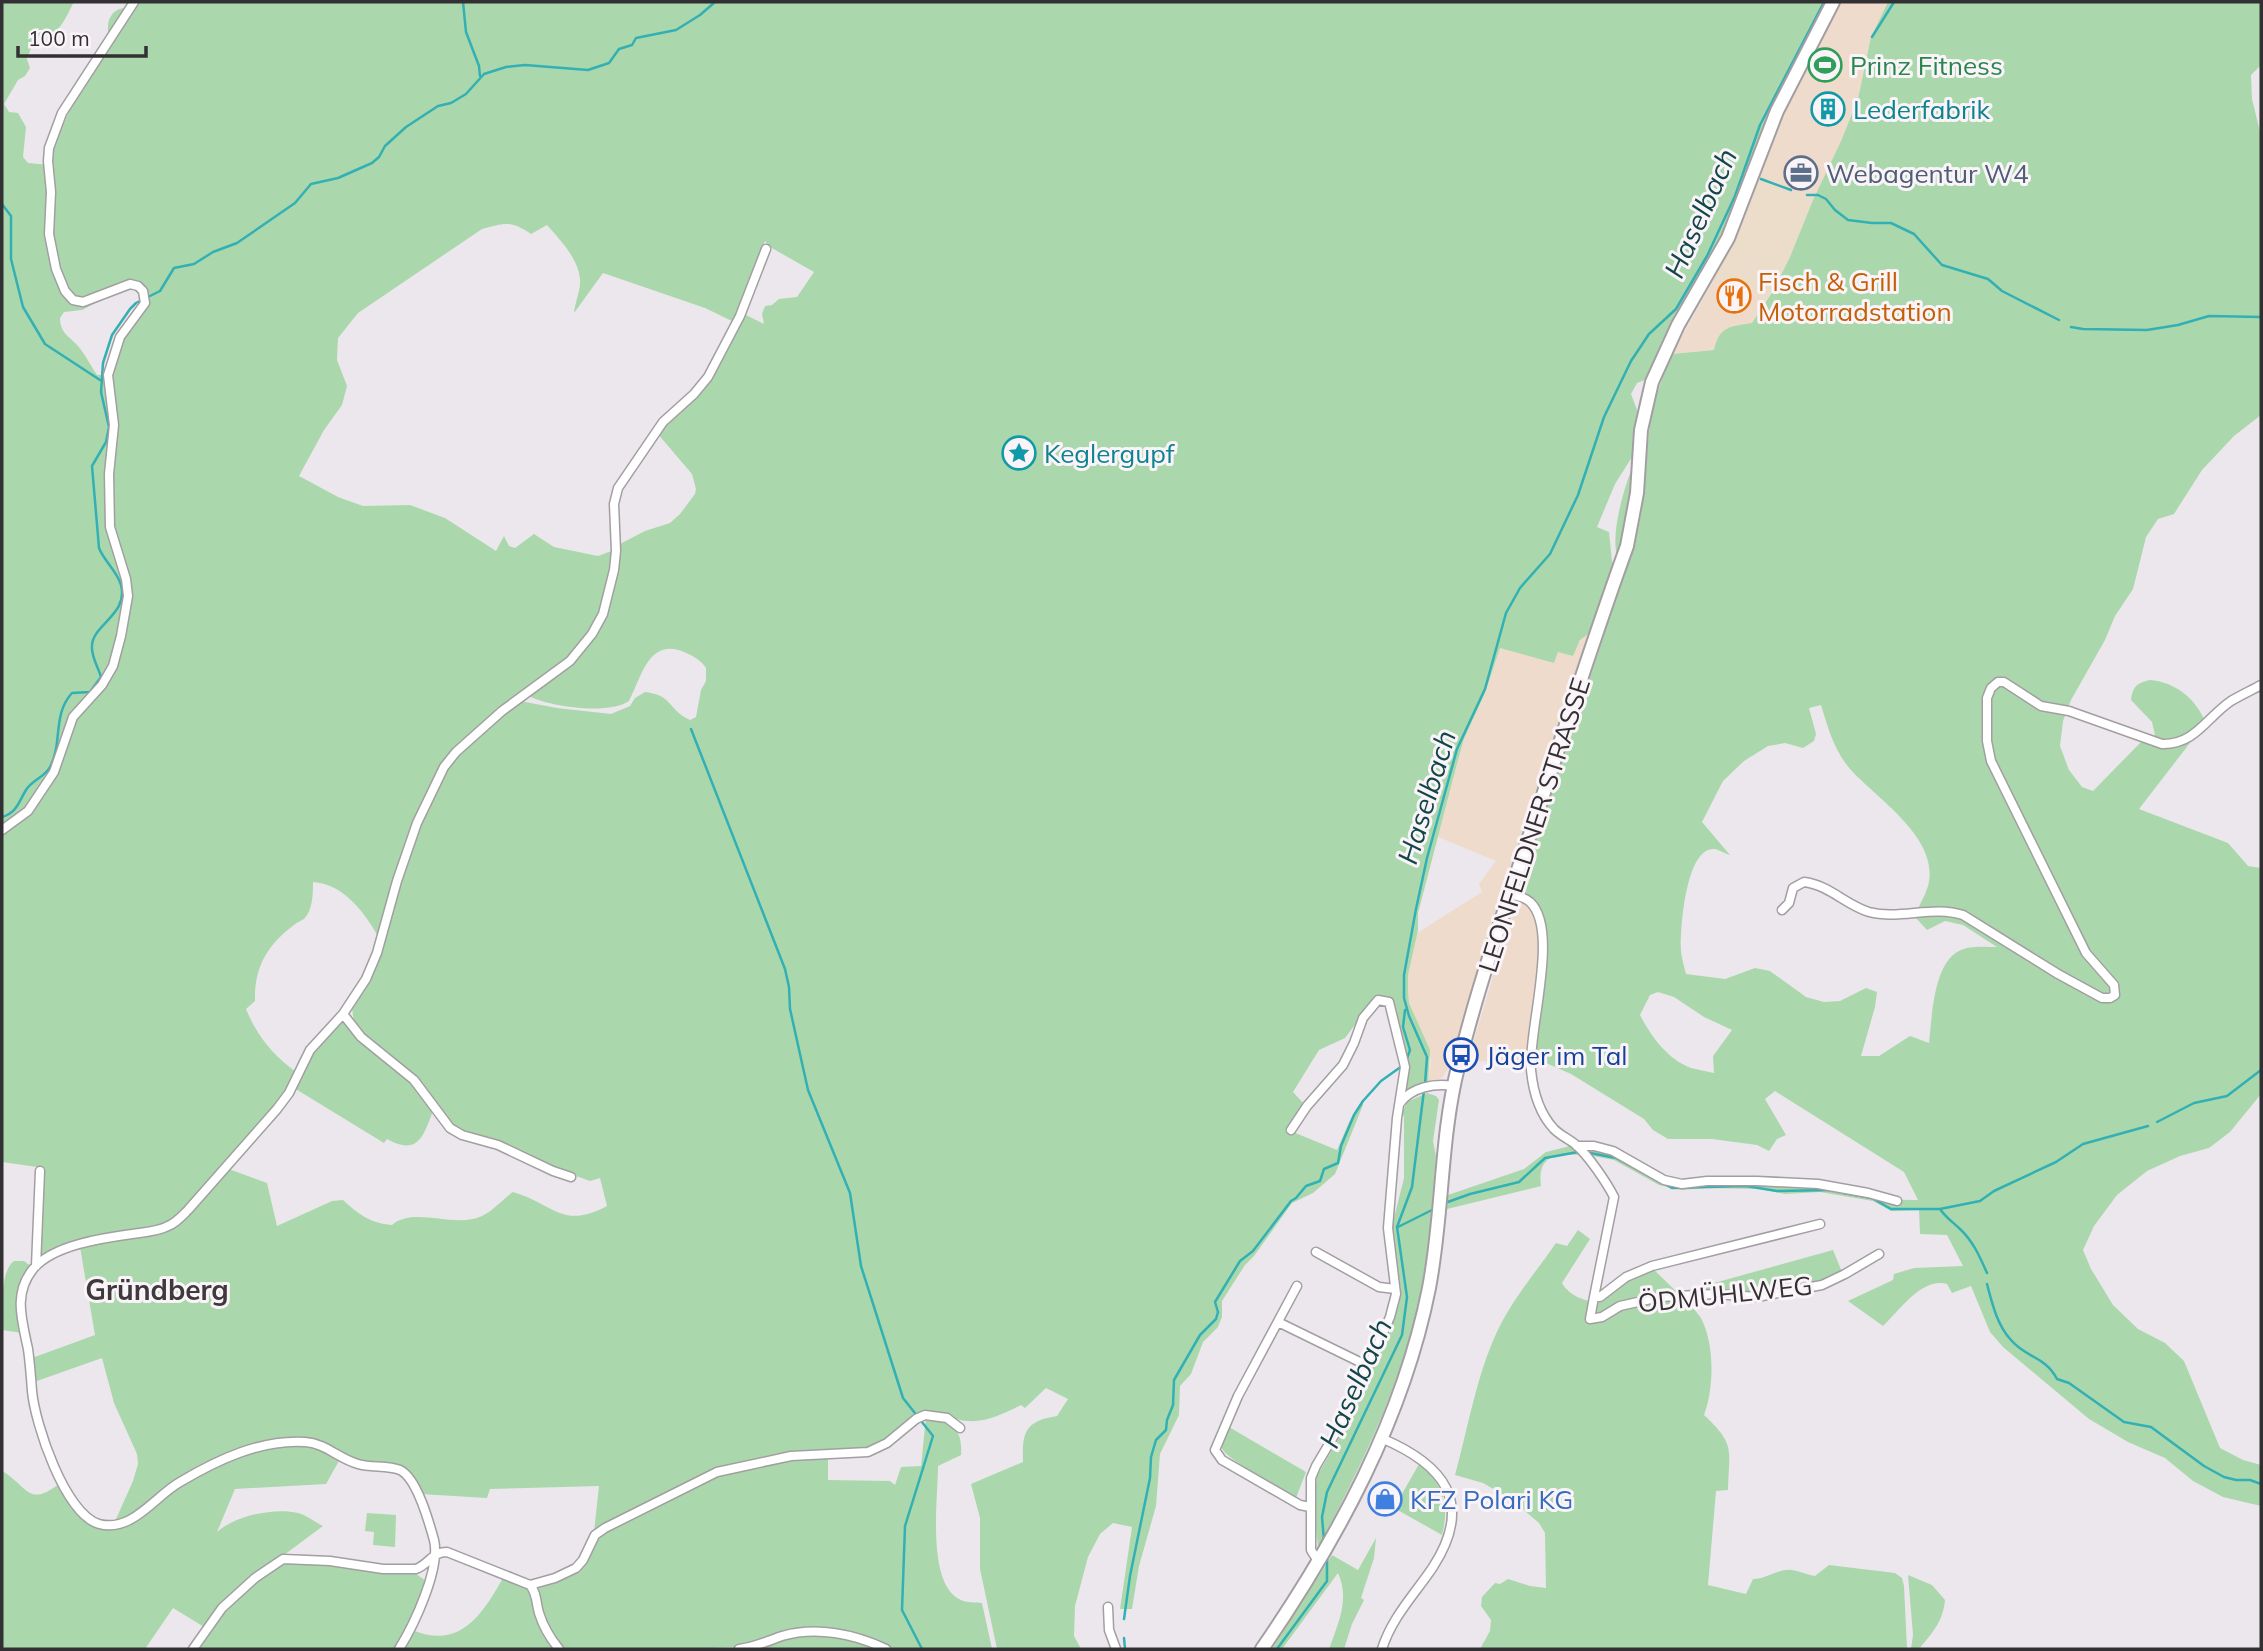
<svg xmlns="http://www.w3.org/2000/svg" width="2263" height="1651" viewBox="0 0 2263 1651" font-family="Mulish,sans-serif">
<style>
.commercial{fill:#efdbcc}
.industrial{fill:#ecdcca}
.green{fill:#aad8ac;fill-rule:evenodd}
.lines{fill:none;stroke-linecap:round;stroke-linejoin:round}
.stream{stroke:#33b0b3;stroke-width:2.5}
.minor-casing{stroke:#a39ea2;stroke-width:11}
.primary-casing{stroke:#a39ea2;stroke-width:16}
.minor{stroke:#fff;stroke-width:8}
.primary{stroke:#fff;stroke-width:12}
.labels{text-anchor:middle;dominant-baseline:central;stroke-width:6;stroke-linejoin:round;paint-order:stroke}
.leisure-label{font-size:26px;fill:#27864d;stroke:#faf4f9;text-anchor:start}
.culture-label{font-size:26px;fill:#0d838f;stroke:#faf4f9;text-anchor:start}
.service-label{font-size:26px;fill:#4e5e75;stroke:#faf4f9;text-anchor:start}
.food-label{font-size:26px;fill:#c56008;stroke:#faf4f9;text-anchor:start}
.street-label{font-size:26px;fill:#323032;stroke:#faf4f9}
.transit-label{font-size:26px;fill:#164399;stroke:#faf4f9;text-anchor:start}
.shop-label{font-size:26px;fill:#366cbe;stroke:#faf4f9;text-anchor:start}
.water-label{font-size:28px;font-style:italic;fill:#124749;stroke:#faf4f9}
.neighbourhood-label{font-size:28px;font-weight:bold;fill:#3e393d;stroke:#faf4f9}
</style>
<rect width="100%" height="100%" fill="#ece7ec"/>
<path class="commercial" d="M1841,2H1888L1871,37L1858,99L1841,141L1813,200L1759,178L1787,107Z
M1716,275L1725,279L1724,282L1767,300L1752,323L1715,350L1672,354Z
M1592,631L1455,1058L1442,1078L1428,1084L1431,1060L1409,1003L1408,990V975L1417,933L1482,892L1479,884L1496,861L1438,837L1464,739L1485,693L1500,648L1554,663L1558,651L1577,646L1584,635Z
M1521,902L1529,906L1534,913L1540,947L1538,983L1529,1026L1528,1067L1473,1060L1474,1040L1503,943L1514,907Z"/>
<path class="industrial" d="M1759,178L1813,200L1790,257L1767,300L1724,282V279L1716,275L1741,225Z"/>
<path class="green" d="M2,2H74C66,16 60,37 41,35L34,40L27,59L30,68L25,76L18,80L4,104L9,112L18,113L26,127L23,157L28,163L50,165C60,119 85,83 111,43C103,24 110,3 134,9L139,2H1826L1769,116L1719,242L1670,327L1647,379L1637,383L1631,394L1637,410L1634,454L1615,484L1597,527L1609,532L1612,561L1615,567L1592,631L1580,640L1573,656L1558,652L1554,663L1500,648L1485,693L1464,739L1457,764L1418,913V930L1408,975V990L1409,1003L1430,1050L1428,1084L1406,1092L1408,1065L1396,1009L1391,999L1383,996L1372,1002L1345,1038L1319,1050L1293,1092L1305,1105L1288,1130L1337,1150L1350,1120L1363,1099V1105L1335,1174L1313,1193L1292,1203L1254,1256L1245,1265L1222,1301V1317L1218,1327L1203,1342L1191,1374L1180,1386L1179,1415L1160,1454L1156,1506L1139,1566L1132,1609H1120L1132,1527L1113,1523L1100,1534L1088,1557L1075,1606L1074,1636L1081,1649H997L980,1569V1518L971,1484L1023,1462C1022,1432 1025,1421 1057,1416L1068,1399L1046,1388L1025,1408L1021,1405C1002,1415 979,1426 957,1419C945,1416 936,1411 924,1412L891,1438L872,1449L861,1452L792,1453L709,1472L668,1495L609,1522L594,1532L599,1486L490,1489L487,1498L420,1494C403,1456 390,1472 358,1462C348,1458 339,1452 329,1447C307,1436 283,1440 260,1446L256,1451C292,1445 307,1440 340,1459L326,1484L235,1489L217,1532C235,1516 274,1507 298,1513C306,1515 315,1522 323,1526L284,1555L286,1560L407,1573L416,1574L426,1581C419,1605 410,1628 397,1649H197L209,1630L173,1608L145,1649H2V1471C27,1485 28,1509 60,1483C73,1505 84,1529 112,1528L133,1481L138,1464L137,1454L114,1403L102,1358L34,1382L32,1358L95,1335L80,1247L153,1233L174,1226L190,1211L226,1168L267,1183L277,1226L332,1201L343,1200C358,1214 370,1223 392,1225C414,1206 455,1229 482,1216C493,1211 503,1199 513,1192C554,1204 562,1230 607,1206L600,1178L590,1181L562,1171L494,1141L457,1129L411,1074L364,1037L354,1023L352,1008L371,975L378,959L391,905L419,823L438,782L454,757L495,719L520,701L557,708L611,714L630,706L635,698L645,692C673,695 668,710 690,720L696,717L701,690L706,681V668C701,660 693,656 684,652C648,637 641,679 629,701C609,715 552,707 531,697L530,693C585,656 620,614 618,545L645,531L670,523L680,514L695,494L696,489L692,474L657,433L672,415L701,389L744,314L764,324L762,314L765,306L772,305L779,299L797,297L814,272L770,247L765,241L734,322L705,308L603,273L574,313C575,302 581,290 580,279C578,258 560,240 547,225L531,234C510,220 505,223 482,229L358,313L338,338L337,360L347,386L342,405L324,430L299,476L338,497L363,506L410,505L445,518L496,551L504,536L509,546L515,548L534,534L554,547L598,556L614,550C605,660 549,666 478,729C466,740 453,750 444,763C413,804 390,887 379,938C365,913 344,884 313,882C313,893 313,910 304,919C301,921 297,922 294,925C267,945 254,968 255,1001L246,1009C257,1036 273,1055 296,1072L287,1091L266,1119L174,1220C160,1229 143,1229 127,1232C96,1238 65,1242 39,1259L44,1168L2,1162ZM127,287C165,285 125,323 119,334C113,347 109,361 104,375H97C91,366 85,354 78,346C69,336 60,333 60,318L64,312L82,310Z
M1888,2H2261V65L2251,75L2252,99L2261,136V415L2234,436L2202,470L2174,514L2158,519L2146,537L2133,589L2115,616L2105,640L2071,700L2063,721L2060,746L2069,770L2082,787L2093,791L2141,742C2161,748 2176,751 2193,739L2139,809L2228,843L2248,866L2261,868V1094L2230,1132L2209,1148L2180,1156L2147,1171L2117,1195L2094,1226L2083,1250L2091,1269L2113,1305L2138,1329L2165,1343L2184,1361L2220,1448L2243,1460L2261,1465V1506L2223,1497L2193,1481L2165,1458L2128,1442L2089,1419L2003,1347L1990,1332L1971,1286L1952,1293L1947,1284C1922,1277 1900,1310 1883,1326L1848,1301L1893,1280L1894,1274L1914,1268L1963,1266L1947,1235L1920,1234L1919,1210L1891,1211L1873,1201L1820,1192L1785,1194L1760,1189L1706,1188L1681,1190L1659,1185L1614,1160L1588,1155L1583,1150C1618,1148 1629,1172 1657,1178C1710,1188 1764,1180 1818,1186C1852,1191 1885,1201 1918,1200L1904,1172L1775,1091L1765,1099L1786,1135L1777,1139L1769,1151L1757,1145L1712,1139H1668L1653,1130L1644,1119L1571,1074L1546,1063L1533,1068C1534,1055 1533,1042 1535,1029C1540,988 1565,916 1520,890L1636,538C1645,502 1645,470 1649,433C1652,406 1661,379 1672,354L1714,350C1720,325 1730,327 1752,323L1773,291L1790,257L1813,200L1841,141L1858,99L1871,37ZM1821,705C1828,728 1834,750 1850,769C1877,799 1941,839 1928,886C1925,896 1919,906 1914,916L1927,930L1945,921L1963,925L1997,947C1985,947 1970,945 1959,951C1933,964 1932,1018 1929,1043L1910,1036L1879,1056H1861L1875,1007L1877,992L1866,988L1840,1001L1824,1002L1806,997L1770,971L1755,968L1725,979L1686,974C1684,966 1682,959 1681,952C1680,932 1685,846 1715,849C1719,850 1726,854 1730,855L1702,822L1723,781L1744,761L1768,746L1785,743L1803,748L1814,741L1816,734L1809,708ZM1658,992L1674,997L1704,1017L1732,1030L1713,1056L1714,1073C1706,1071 1698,1070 1691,1068C1667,1059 1651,1036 1640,1015L1650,995Z
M1634,463L1631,509L1618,558C1609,536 1625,485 1634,463Z
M2150,680C2174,682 2194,697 2204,719L2201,727L2172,742L2147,736L2155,735L2152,722L2131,700C2133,686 2137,683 2150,680Z
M341,1021H345L410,1078L433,1111C423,1137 418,1156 387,1139L384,1143L294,1088L312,1050Z
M1427,1093L1436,1096L1439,1100L1433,1141L1436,1156C1432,1204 1429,1253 1419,1300C1400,1388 1360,1468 1318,1548L1314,1506L1317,1476L1350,1419L1399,1304L1401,1291L1392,1226L1404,1178V1116L1401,1115L1407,1102Z
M1570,1146L1581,1155C1555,1153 1537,1156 1541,1186L1447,1209L1448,1195L1524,1169L1546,1152Z
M1578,1230L1590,1239L1562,1283C1569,1296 1585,1301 1599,1303L1631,1278L1653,1269L1678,1293L1833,1250L1842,1272L1821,1282L1768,1293L1679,1294C1686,1301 1695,1309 1701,1318C1715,1345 1714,1388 1704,1415C1736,1445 1729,1449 1728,1490L1716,1491L1708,1585L1746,1594L1753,1579C1767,1579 1779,1568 1792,1570C1800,1571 1807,1575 1815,1576L1829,1565L1895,1573L1902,1578L1904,1586L1907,1649H1480L1490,1631L1491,1620L1481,1606L1482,1597L1495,1583L1500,1584L1508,1579L1530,1586L1546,1588L1545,1533L1539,1523L1511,1499L1483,1483L1455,1475C1468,1428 1476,1378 1496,1334C1511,1301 1536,1272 1556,1243L1567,1246Z
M14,1261H24L32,1267L27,1275L22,1333L2,1330C2,1310 0,1271 14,1261Z
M926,1417C950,1422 963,1426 961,1455L938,1466C938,1499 926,1585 961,1600C966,1603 976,1602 982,1603L992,1649H889L829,1631L734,1647L690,1649H562L546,1624L537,1588L569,1575L597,1536L712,1476L789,1458L828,1457V1480L890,1481L895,1485L901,1467L921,1466Z
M1229,1427L1306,1472L1296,1498C1284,1491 1223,1457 1222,1448C1221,1442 1227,1432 1229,1427Z
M1419,1464C1443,1483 1450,1505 1442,1535L1394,1508Z
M367,1513L396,1515L395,1547L373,1545L374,1532L365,1531Z
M1376,1538L1374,1558L1361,1598L1364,1600L1352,1624L1344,1649H1329C1338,1624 1350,1599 1338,1573L1282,1649H1272L1332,1555L1358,1570Z
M1908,1575L1932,1585L1945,1600C1943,1622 1932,1633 1919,1649H1911L1913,1635Z
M503,1578L527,1586L556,1649H401L412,1630C460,1650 482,1615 503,1578Z
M809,1634L850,1638L881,1649H749L779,1639Z"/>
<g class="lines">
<path class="stream" d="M463,2L466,32L479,66L480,76
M1872,37L1894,2
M1761,179L1791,190
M1807,195H1818L1826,199L1835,210L1848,220L1872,223H1891L1914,234L1942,265L1988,279L2002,291L2059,320
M2,204L11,216V259L23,307L45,344L100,380
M2071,327L2083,329L2147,330L2178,325L2209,316L2261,317
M691,729L785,969L789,987L790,1009L808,1090L850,1193L861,1266L903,1398L933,1436L905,1526L902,1610L922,1649
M2,817C17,813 19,801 26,790C32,780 45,777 50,767C63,743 52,715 72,693L90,692L101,677C98,666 91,657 92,646C92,625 129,614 121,585C117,571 104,561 99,548L92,466L106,442L109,427L101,392L103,363L112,335L130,309L136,303L160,291L174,268L194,264L213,252L237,243L295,203L311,184L338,178L372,163L379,157L385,146L406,127L438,106L451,103L466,94L484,74L506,67L525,65L588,70L609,63L619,49L632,45L636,38L676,30L700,15L715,2
M1405,1010L1403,1027L1410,1050L1406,1061
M1425,1084L1427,1057L1409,1016L1404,998V975L1416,909L1427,858L1457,749L1485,689L1506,613L1520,588L1550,554L1578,495L1604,417L1631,361L1649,334L1676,309L1707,256L1735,196L1760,125L1824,2
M2157,1122L2194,1103L2227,1096L2261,1070
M1585,1152L1616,1158L1672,1188L1746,1186L1777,1191L1831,1190
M1844,1193L1872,1198L1891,1209H1940L1980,1201L1994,1191L2056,1162L2083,1144L2148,1126
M1445,1203L1470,1194L1519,1182L1545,1158L1578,1152
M1940,1209C1946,1218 1953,1222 1960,1229C1973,1241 1980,1257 1987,1273
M1398,1227L1436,1208
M1987,1284C1992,1303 1997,1325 2011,1340C2026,1358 2045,1356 2057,1379L2069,1383L2124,1422L2151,1427L2204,1466L2224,1477L2236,1480H2250L2261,1484
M1324,1540L1322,1517L1327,1492L1402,1335L1407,1297L1397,1227L1412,1187L1424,1090
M1124,1619L1130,1576L1150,1478L1151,1457L1156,1440L1166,1430L1167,1420L1173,1405L1174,1380L1200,1335L1216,1319L1218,1312L1215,1302L1240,1261L1253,1251L1291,1201L1296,1198L1306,1186L1320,1181L1324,1169L1338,1163L1341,1146L1354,1115L1363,1101L1381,1081L1402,1066
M1124,1638L1125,1649
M1277,1649L1327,1581V1557"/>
<defs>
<path id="minor" d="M2,830L28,811L54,772L73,717L102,685L113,666L121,636L128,596L126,579L110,527L109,474L114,425L108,375L120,337L145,303L143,291L138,286L130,284L83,302L73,300L65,291L56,269L49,234L51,192L48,161L49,148L62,113L134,2
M1510,894C1517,896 1525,897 1530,902C1560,930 1528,1030 1531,1070C1533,1091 1540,1114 1554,1129C1561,1136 1569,1139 1576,1145C1588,1155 1607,1183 1614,1197L1594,1297H1600L1626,1277L1652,1266L1820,1224
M1782,910L1789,903L1793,888L1804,882C1829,885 1846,905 1869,912C1900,920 1933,905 1963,915L2058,974L2102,998H2110L2115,995L2114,985L2086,953L1991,761L1987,741V698L1991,688L1998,682H2004L2041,706L2069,711L2162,744C2195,745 2207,717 2231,701C2241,695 2252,690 2261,685
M343,1014L361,1037L414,1080L450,1128L462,1135L498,1145L553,1171L571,1177
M1400,1103C1412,1087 1434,1083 1454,1086
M1291,1130L1307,1106L1343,1065L1354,1043L1363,1018L1378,1000L1389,1002L1405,1067L1397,1118L1388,1228L1396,1294L1390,1317L1349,1410L1316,1466L1311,1478V1550L1318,1561
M1577,1146H1594L1613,1151L1664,1180L1682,1184L1707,1181H1757L1818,1184L1868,1193L1897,1201
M1316,1252L1379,1287L1395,1289
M36,1266L40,1171
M1297,1286L1238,1396L1215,1450L1222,1460L1300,1505L1310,1507
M1594,1297L1590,1319L1602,1317L1620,1306L1660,1297L1715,1294L1757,1297L1822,1285L1845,1274L1879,1254
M1278,1322L1368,1366
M1381,1438C1443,1464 1475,1502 1433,1567C1415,1594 1392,1617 1382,1649
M530,1585C537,1593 536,1603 539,1613C543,1626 550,1638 559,1649
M1108,1607L1109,1630L1116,1649
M193,1649L222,1608L255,1578L283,1559L330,1561L383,1569H416C428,1565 432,1552 447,1552L530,1585L555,1578L576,1568L583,1560L595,1535L605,1528L717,1472L791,1456L868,1452L887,1443L916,1419L925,1415L947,1418L960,1428
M399,1649C414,1625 441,1568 434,1540C429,1522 417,1478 400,1470C387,1465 371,1468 358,1464C339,1459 325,1443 305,1442C261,1439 217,1460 180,1482C155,1496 132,1533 99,1524C65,1514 35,1424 32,1391C31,1377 30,1363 28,1349C22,1320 13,1294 33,1269C53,1245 103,1238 132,1234C144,1232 157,1232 168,1226C176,1223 182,1216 188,1210L277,1109L289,1093L310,1050L343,1014L366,979L377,953L397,881L417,823L444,767L456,752L502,711L570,661L592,634L603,614L614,570L616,551L614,504L618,488L663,422L694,394L708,377L740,316L766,249
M739,1649C755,1647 768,1641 782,1636C816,1626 855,1634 886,1649"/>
<path id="primary" d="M1262,1649C1337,1540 1403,1419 1429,1288C1443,1215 1440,1139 1458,1067C1479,981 1509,897 1537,814C1566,724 1595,634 1627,546L1637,493L1641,430L1652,382L1678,325L1728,238L1777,111L1833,2"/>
</defs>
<use href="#minor" class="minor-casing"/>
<use href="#primary" class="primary-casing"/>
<use href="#minor" class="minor"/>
<use href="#primary" class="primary"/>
</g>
<defs>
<symbol id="stadium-ring" viewBox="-11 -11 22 22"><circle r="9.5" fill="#faf4f9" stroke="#2e9e5b" stroke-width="1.5"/><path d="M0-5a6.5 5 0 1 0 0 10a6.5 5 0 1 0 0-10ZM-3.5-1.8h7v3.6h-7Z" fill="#2e9e5b"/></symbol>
<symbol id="building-ring" viewBox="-11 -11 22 22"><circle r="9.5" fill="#faf4f9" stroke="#0f9aa8" stroke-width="1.5"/><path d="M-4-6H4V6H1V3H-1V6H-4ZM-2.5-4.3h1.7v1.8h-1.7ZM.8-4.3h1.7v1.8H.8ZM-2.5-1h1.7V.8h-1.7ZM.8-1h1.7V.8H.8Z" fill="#0f9aa8"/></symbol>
<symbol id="office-ring" viewBox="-11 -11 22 22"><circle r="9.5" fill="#faf4f9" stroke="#5c6f8a" stroke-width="1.5"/><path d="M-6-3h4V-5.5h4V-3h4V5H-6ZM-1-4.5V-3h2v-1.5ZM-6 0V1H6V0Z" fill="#5c6f8a"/></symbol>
<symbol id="restaurant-ring" viewBox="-11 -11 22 22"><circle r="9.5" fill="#faf4f9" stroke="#e8710a" stroke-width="1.5"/><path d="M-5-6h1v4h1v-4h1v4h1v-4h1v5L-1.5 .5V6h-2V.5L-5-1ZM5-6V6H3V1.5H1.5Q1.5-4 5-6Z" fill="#e8710a"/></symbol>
<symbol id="sight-ring" viewBox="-11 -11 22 22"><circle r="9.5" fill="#faf4f9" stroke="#0f9aa8" stroke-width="1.5"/><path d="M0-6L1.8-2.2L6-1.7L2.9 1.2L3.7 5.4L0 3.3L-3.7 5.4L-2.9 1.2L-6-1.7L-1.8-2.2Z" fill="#0f9aa8"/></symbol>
<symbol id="bus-ring" viewBox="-11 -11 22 22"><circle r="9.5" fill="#faf4f9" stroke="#1a4fb4" stroke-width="1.5"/><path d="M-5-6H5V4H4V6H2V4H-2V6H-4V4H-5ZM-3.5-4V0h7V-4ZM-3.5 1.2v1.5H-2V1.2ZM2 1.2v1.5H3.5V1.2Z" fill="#1a4fb4"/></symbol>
<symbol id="shop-ring" viewBox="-11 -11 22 22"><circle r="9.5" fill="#faf4f9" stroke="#3f7fe0" stroke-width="1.5"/><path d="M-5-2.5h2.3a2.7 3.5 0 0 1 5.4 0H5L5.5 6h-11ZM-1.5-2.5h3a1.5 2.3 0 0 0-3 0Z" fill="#3f7fe0"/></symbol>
</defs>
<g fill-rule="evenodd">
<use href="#stadium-ring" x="1806" y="46" width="38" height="38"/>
<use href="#building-ring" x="1809" y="90" width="38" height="38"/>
<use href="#office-ring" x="1782" y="154" width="38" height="38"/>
<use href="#restaurant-ring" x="1715" y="277" width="38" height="38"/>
<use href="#sight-ring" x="1000" y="434" width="38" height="38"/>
<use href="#bus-ring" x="1442" y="1036" width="38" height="38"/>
<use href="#shop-ring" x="1366" y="1480" width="38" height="38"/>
</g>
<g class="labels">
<g class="leisure-label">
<text x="1850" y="65">Prinz Fitness</text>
</g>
<g class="culture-label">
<text x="1853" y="109">Lederfabrik</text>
<text x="1044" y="453">Keglergupf</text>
</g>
<g class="service-label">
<text x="1826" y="173">Webagentur W4</text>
</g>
<g class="food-label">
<text x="1758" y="281">Fisch &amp; Grill<tspan x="1758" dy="30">Motorradstation</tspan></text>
</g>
<g class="street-label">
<text transform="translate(1534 825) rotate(-72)">LEONFELDNER STRASSE</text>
<text transform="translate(1725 1294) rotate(-6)">ÖDMÜHLWEG</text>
</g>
<g class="transit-label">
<text x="1486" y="1055">Jäger im Tal</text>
</g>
<g class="shop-label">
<text x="1410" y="1499">KFZ Polari KG</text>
</g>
<g class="water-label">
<text transform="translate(1700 213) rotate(-66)">Haselbach</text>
<text transform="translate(1426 797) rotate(-73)">Haselbach</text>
<text transform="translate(1355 1383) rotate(-66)">Haselbach</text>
</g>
<g class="neighbourhood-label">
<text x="157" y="1289">Gründberg</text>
</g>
</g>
<rect width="2263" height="1651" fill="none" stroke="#323032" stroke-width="7"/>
<path d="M18 46v10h128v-10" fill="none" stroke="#323032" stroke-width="3.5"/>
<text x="28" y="46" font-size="21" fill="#323032" stroke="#faf4f9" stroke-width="5" paint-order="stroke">100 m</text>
</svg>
